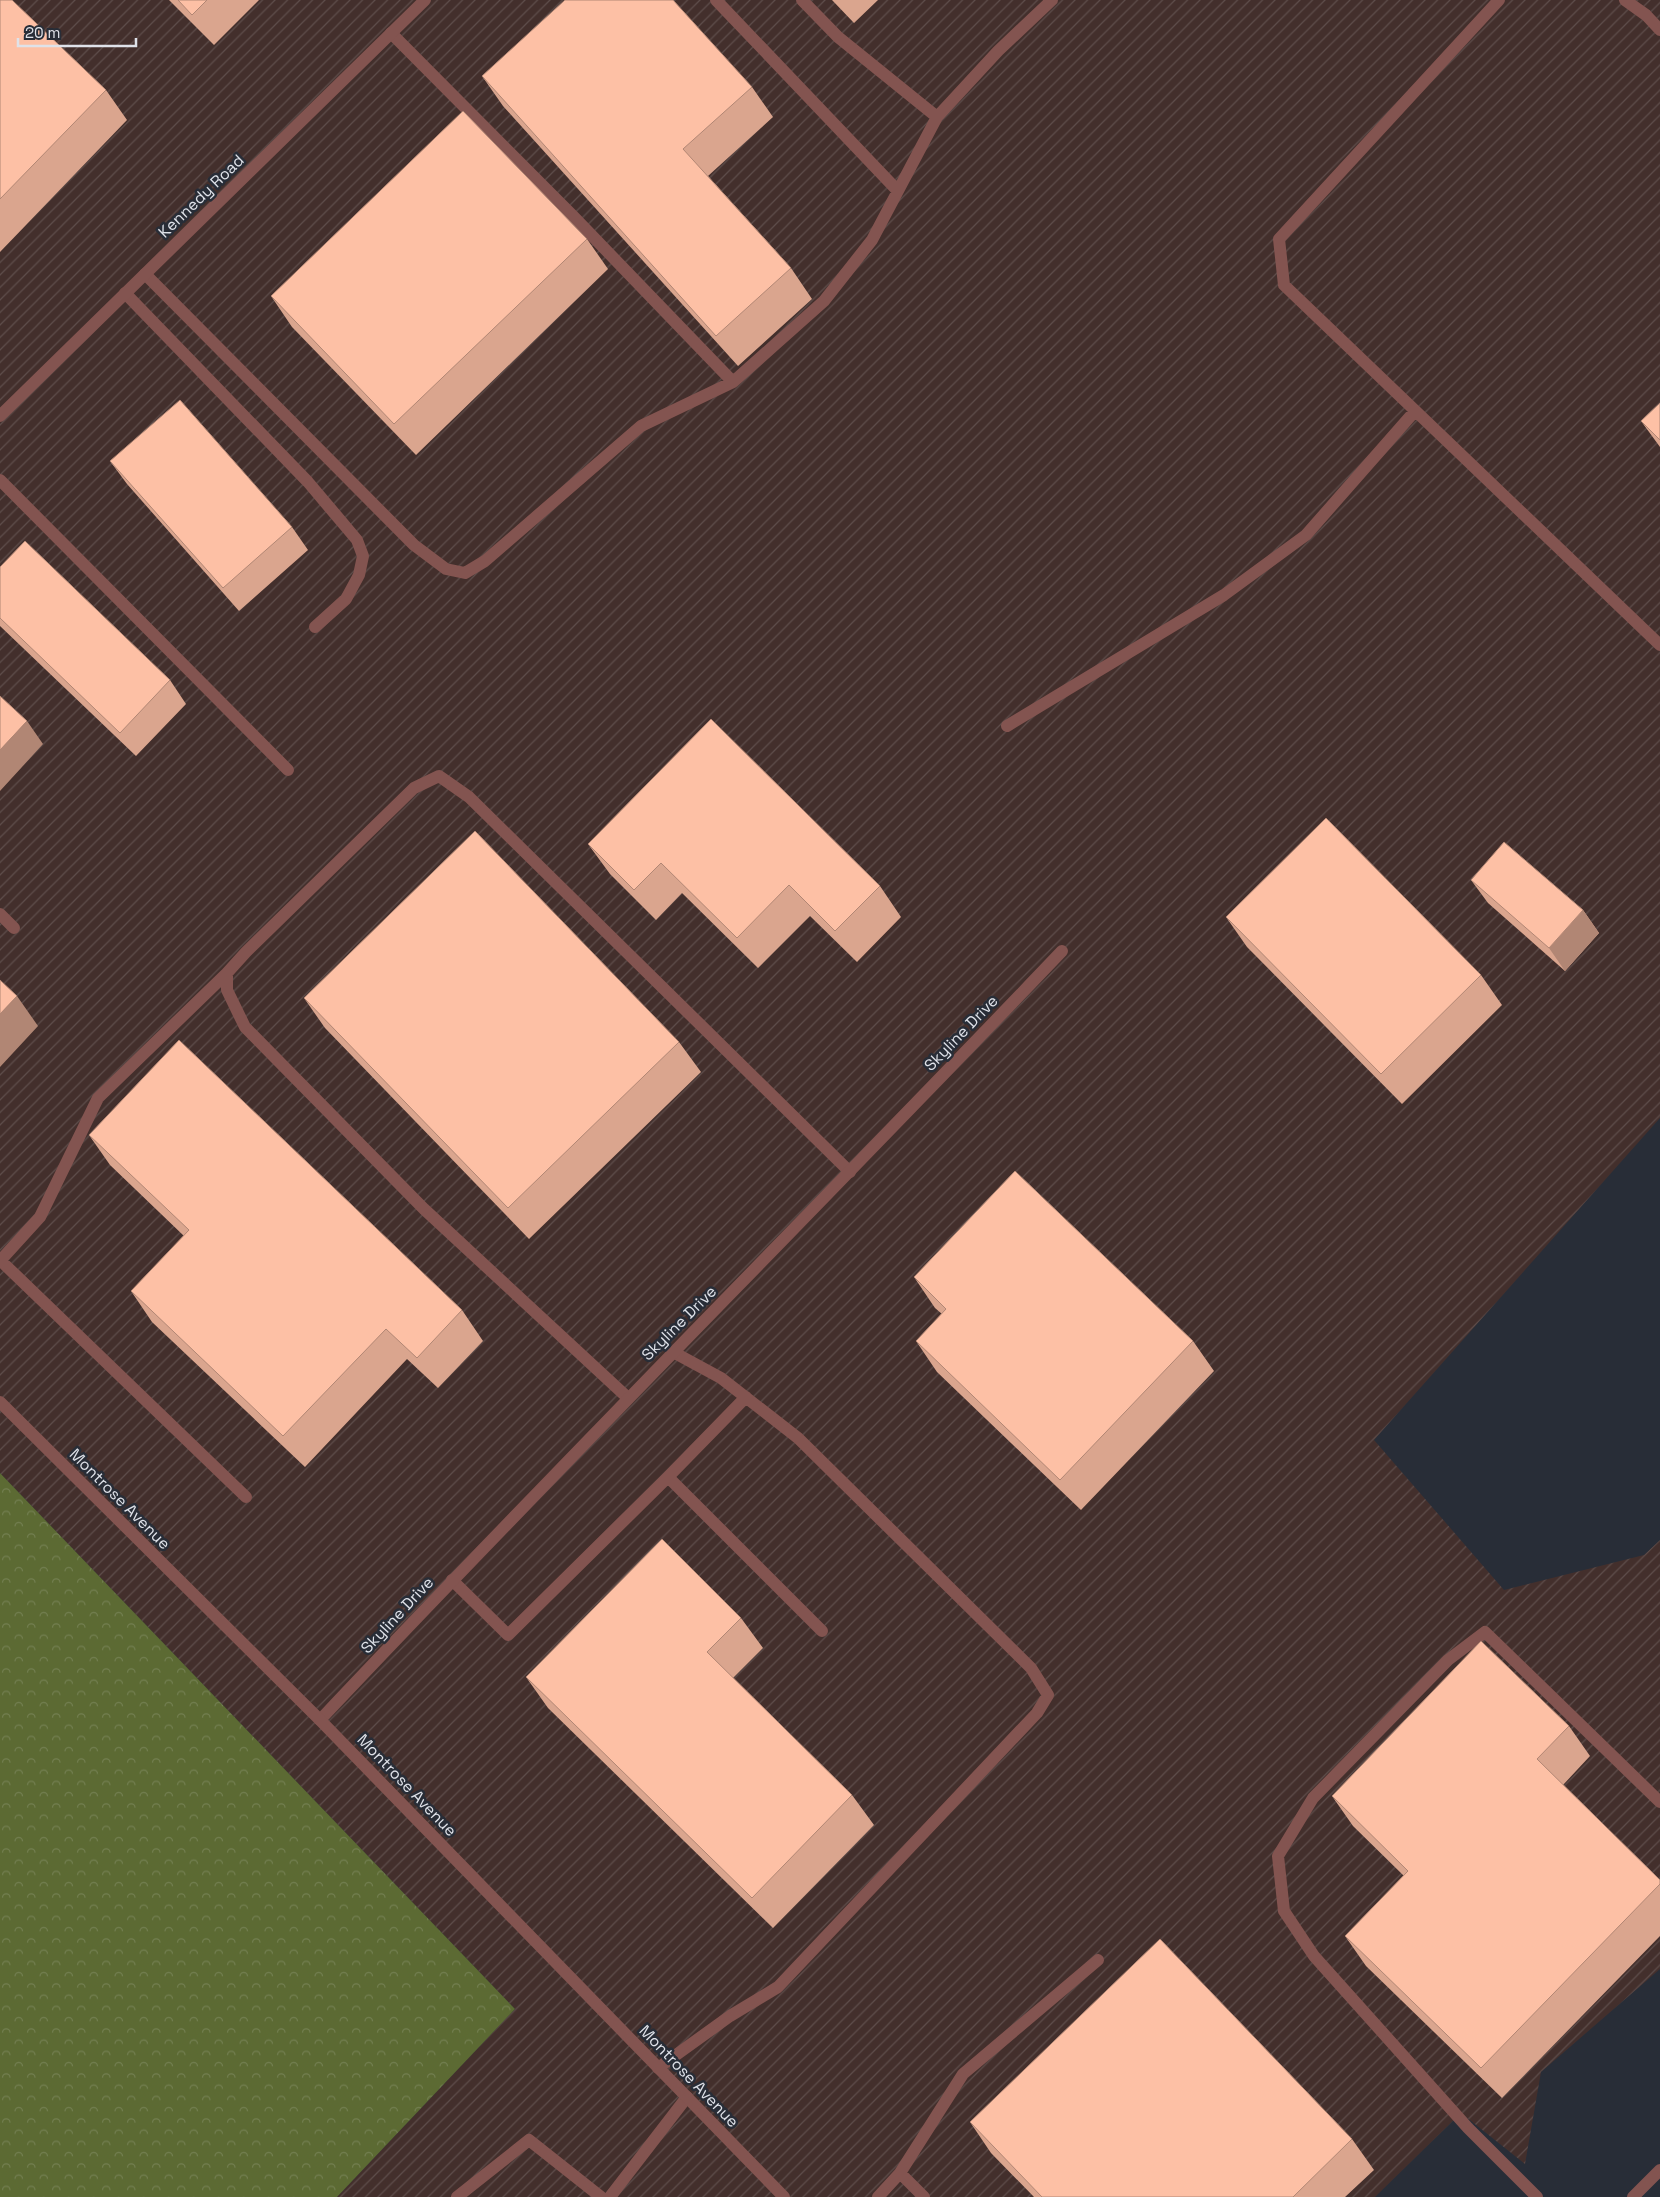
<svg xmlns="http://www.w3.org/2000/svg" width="1660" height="2197" viewBox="0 0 1660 2197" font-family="'Space Grotesk',sans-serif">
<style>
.industrial{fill:url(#industrial-furrows)}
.forest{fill:url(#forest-crowns)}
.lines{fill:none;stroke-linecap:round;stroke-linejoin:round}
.service{stroke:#835450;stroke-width:12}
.minor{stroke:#835450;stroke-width:12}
.tertiary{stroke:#835450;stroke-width:12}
.wall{fill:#daa58e}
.shaded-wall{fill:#b18674}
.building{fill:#fdc0a5;stroke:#b18674}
.labels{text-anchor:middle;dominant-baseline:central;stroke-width:5;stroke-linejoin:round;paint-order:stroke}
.street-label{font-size:16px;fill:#dfe2e9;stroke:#282d37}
</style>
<defs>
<pattern id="industrial-furrows" width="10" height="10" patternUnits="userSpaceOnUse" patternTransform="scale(1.25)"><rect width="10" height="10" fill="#432f2c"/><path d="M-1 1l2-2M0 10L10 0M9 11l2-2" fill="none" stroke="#5e4d4b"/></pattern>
<pattern id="forest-crowns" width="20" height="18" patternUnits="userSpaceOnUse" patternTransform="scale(1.25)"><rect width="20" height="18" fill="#5c6a33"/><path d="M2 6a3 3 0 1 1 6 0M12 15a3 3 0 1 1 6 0" fill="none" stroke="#737f51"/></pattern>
</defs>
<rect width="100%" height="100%" fill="#282d37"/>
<path class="industrial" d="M0,0H1660V1118L1374,1440L1504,1590L1644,1555L1660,1540V1969L1541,2072L1525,2164L1461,2113L1375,2197H337L515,2009L0,1473Z"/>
<path class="forest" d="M0,1473L515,2009L337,2197H0Z"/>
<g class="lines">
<path class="service" d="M716,0L897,190
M802,0L838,37L937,117
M1499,0L1279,239L1284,285L1660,645
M1625,0L1646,15L1660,30
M391,33L574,217L733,382
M145,274L414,545L446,569L465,573L485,561L641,426L733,382L824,301L872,240L937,117L998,51L1052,0
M125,293L308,482L357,540L363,556L359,575L346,599L315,627
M0,480L288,770
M1007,726L1224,595L1306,535L1415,411
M0,914L14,928
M0,1260L246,1497
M0,1261L40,1217L98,1098L227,973
M628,1398L424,1209L245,1027L227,990V973L246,952L414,788L439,776L469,797L850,1172
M668,1477L822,1631
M452,1580L508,1635L668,1477L746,1397
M658,2068L730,2016L778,1987L1037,1713L1048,1695L1031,1668L798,1438L721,1378L673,1352
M900,2173L963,2074L1098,1960
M457,2197L529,2140L601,2197
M610,2197L687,2097
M878,2197L900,2173L924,2197
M1537,2197L1468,2128L1314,1956L1284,1911L1278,1856L1313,1798L1448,1660L1485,1632L1660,1802"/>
<path class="minor" d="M0,416L425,0
M320,1720C564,1461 816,1209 1062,951"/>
<path class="tertiary" d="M0,1402L320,1720L784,2197
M1633,2197L1660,2170"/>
</g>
<path class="wall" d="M0,0L106,90L127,120L0,252Z
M169,0H259L214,45Z
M832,0H878L854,23Z
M482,76L752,87L773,117L708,176L791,268L812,299L738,366L503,106Z
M587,239L608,269L416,455L292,327L271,296Z
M1660,403V447L1641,421Z
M110,461L292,527L308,550L239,611L127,484Z
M0,567L170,680L186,704L136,756L0,626Z
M588,844L880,886L901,917L857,962L810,916L758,968L682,893L656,920L610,874Z
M1471,880L1583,910L1599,933L1565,971L1488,903Z
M1226,917L1481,975L1502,1005L1402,1104L1247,947Z
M304,998L679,1042L701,1072L529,1239L325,1028Z
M89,1135L462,1310L483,1341L438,1388L407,1359L305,1467L152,1322L131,1291L184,1236L110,1165Z
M914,1277L1193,1341L1214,1371L1081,1510L937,1372L916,1341L942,1314L935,1308Z
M741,1618L763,1648L733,1678L852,1795L874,1825L773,1928L548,1708L526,1677Z
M1569,1726L1590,1756L1563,1785L1660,1880V1936L1502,2098L1366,1966L1345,1936L1404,1876L1353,1826L1332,1796Z
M970,2122L1352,2139L1374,2170L1345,2197H1034L991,2153Z"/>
<path class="shaded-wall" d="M27,721L43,744L0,791V750Z
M1583,910L1599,933L1565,971L1549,948Z
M17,996L38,1026L0,1067V1014Z"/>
<path class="building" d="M0,0H12L106,90L0,199Z
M178,0H207L192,15Z
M565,0H673L752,87L683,149L791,268L716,336L482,76Z
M463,111L587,239L394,424L271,296Z
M180,400L292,527L223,588L110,461Z
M1660,403V440L1641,421Z
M25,541L170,680L120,733L0,618V567Z
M0,696L27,721L0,750Z
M711,719L880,886L835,931L789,885L737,938L661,863L634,890L588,844Z
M1326,818L1481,975L1381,1074L1226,917Z
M475,831L679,1042L508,1208L304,998Z
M1504,842L1583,910L1549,948L1471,880Z
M0,980L17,996L0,1014Z
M179,1040L462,1310L417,1358L386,1329L283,1436L131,1291L189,1230L89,1135Z
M1015,1171L1193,1341L1060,1480L916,1341L946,1309L914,1277Z
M662,1539L741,1618L707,1652L852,1795L752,1898L526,1677Z
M1481,1641L1569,1726L1537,1759L1660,1880V1884L1481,2068L1345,1936L1408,1871L1332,1796Z
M1160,1939L1352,2139L1293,2197H1042L970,2122Z"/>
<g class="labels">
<g class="street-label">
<text transform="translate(201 196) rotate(-44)">Kennedy Road</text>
<text transform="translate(961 1033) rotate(-46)">Skyline Drive</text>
<text transform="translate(679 1323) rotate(-45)">Skyline Drive</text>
<text transform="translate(120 1499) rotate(45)">Montrose Avenue</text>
<text transform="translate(397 1615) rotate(-47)">Skyline Drive</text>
<text transform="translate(407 1785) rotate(46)">Montrose Avenue</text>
<text transform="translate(689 2076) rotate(46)">Montrose Avenue</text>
</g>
</g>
<path d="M18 38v8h118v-8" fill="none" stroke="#dfe2e9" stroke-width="2.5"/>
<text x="25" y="38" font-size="15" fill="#dfe2e9" stroke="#282d37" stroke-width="4" paint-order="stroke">20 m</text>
</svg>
